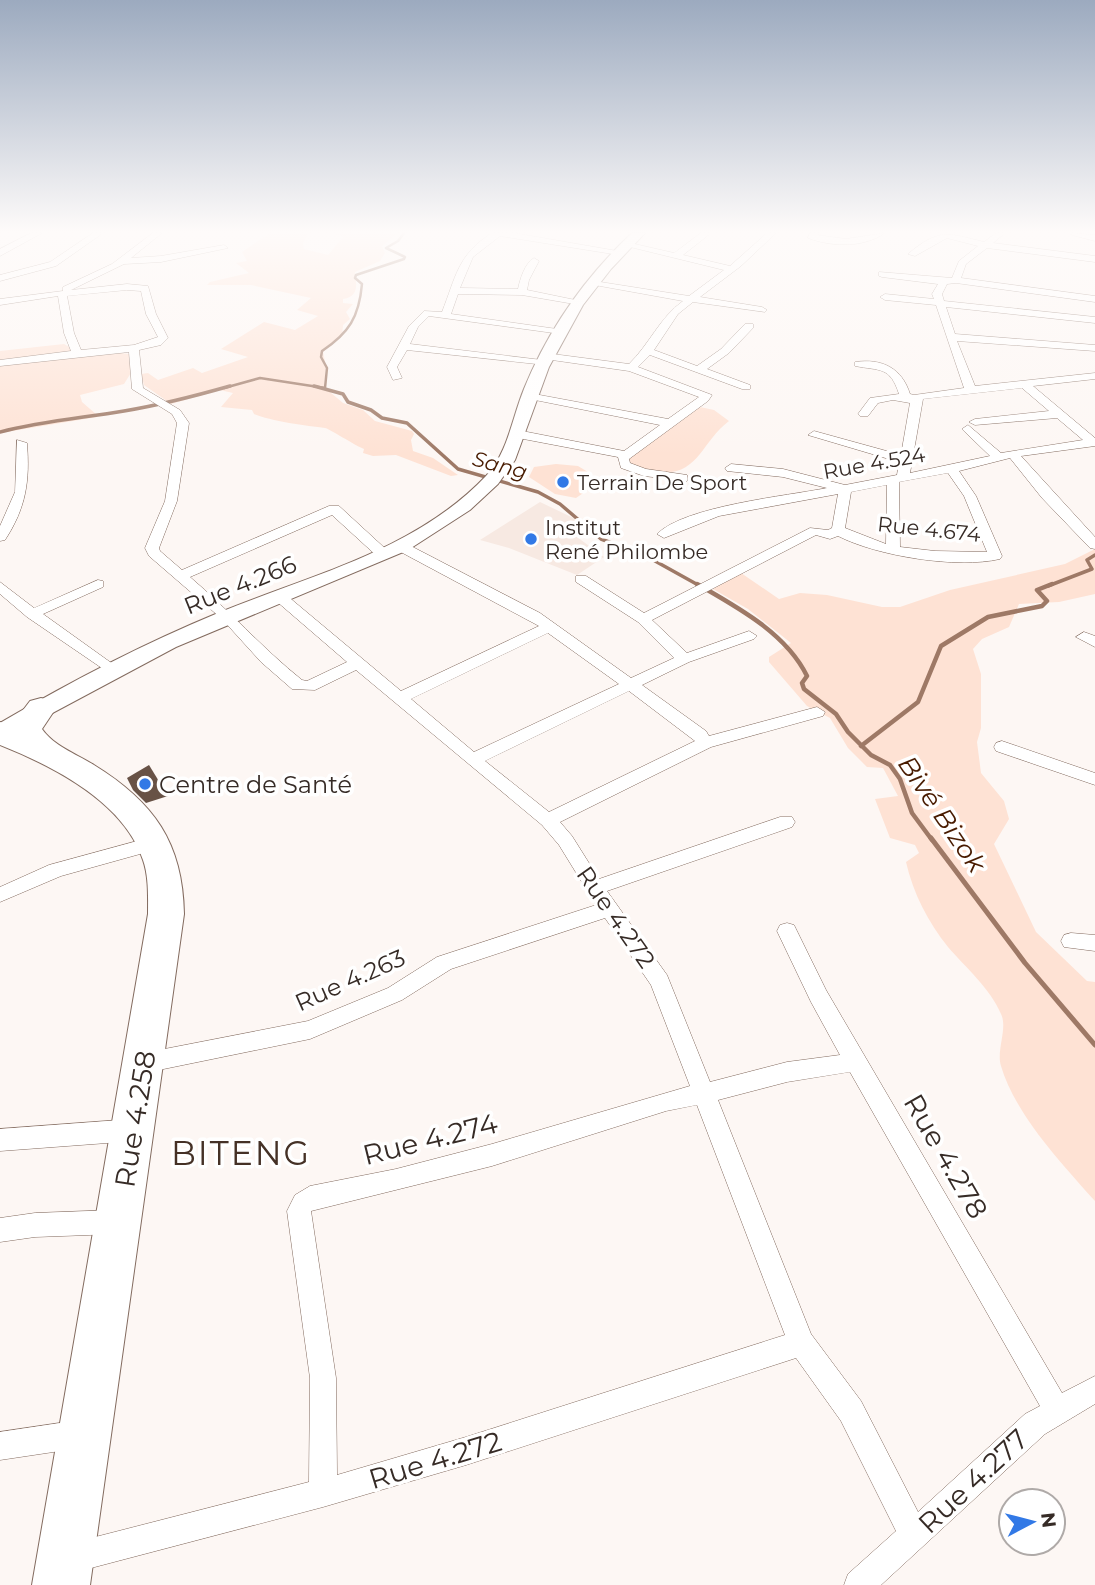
<svg xmlns="http://www.w3.org/2000/svg" width="1095" height="1585" viewBox="0 0 1095 1585" font-family="Montserrat,sans-serif">
<style>
.built{fill:#f7e9e2}
.green{fill:#fee2d4}
.lines{fill:none;stroke-linecap:round;stroke-linejoin:round}
.stream-far3{stroke:#9e7966;stroke-width:2.5}
.stream-far2{stroke:#9e7966;stroke-width:3.5}
.stream-far1{stroke:#9e7966;stroke-width:4.5}
.stream{stroke:#9e7966;stroke-width:5}
.building{fill:#685246}
.street-casing{stroke:#836b5f;stroke-width:1}
.secondary-casing{stroke:#836b5f;stroke-width:2}
.highway-casing{stroke:#836b5f;stroke-width:2}
.street{fill:#fff;fill-rule:evenodd}
.secondary{fill:#fff;fill-rule:evenodd}
.highway{fill:#fff;fill-rule:evenodd}
.poi-dot{fill:#3279e6;stroke:#fff;stroke-width:2.5}
.labels{text-anchor:middle;dominant-baseline:central;stroke-width:7;stroke-linejoin:round;paint-order:stroke}
.far-street-label{font-size:21px;fill:#362b26;stroke:#fff}
.far-water-label{font-size:21px;font-style:italic;fill:#481b00;stroke:#fff}
.far-poi-label{font-size:21px;fill:#362b26;stroke:#fff;text-anchor:start}
.street-label{font-size:24px;fill:#362b26;stroke:#fff}
.poi-label{font-size:24px;fill:#362b26;stroke:#fff;text-anchor:start}
.water-label{font-size:26px;font-style:italic;fill:#481b00;stroke:#fff}
.near-street-label{font-size:28px;fill:#362b26;stroke:#fff}
.near-quarter-label{font-size:33px;letter-spacing:2px;fill:#453126;stroke:#fff}
</style>
<rect width="100%" height="100%" fill="#fdf7f4"/>
<path class="built" d="M540,502L588,525L577,537L604,557L577,575L509,548L480,540Z"/>
<path class="green" d="M270,233H308L303,243L304,249L328,255L343,237L333,233H398L382,246L385,253L380,261L355,272C356,284 360,296 343,299V303L353,304L346,312L350,319L343,325L342,336L323,352L326,366L324,387L343,403L363,410L375,421L412,431L414,434L411,440L413,451L433,458L458,475L451,476L396,455L373,456L363,453L364,449C354,445 330,429 325,428C308,426 270,421 254,414L252,410L221,407L233,393L220,390L171,404L144,385L141,374L148,373L158,380L193,368L202,373L248,357L221,349L264,322L295,330L318,316L297,310L311,298L251,285H207L210,282L249,273L236,263L247,261L242,252Z
M64,344C94,362 111,347 135,356L134,368L124,384L80,395L82,402L97,415V417L0,433V351Z
M700,407L714,410L729,421C699,444 698,480 652,471C643,469 634,467 628,460L637,450Z
M556,464L578,466L588,472L592,487L576,498L555,494L529,477L534,467Z
M1095,549V594L1059,602L1019,604L1009,627L982,639L973,649L981,674V728L977,742L981,773L1004,801L1009,819L994,844L1036,932L1087,981L1095,982V1201C1062,1164 1015,1114 1001,1066C996,1050 1008,1028 1001,1014C990,988 966,968 948,947C928,922 913,893 906,862L919,853L915,845L890,838L875,799L898,796L883,768L867,767L848,748L830,718L807,706L769,662V657L791,643L748,609L713,589L741,573L779,599L800,593L827,595L882,607H900L950,590L1065,564Z"/>
<g class="lines">
<path class="stream-far3" d="M224,388L260,378L325,388
M325,388L327,368L321,357L322,351C349,333 359,317 362,284L355,278L356,275L404,259L405,257L386,248L398,241L404,233"/>
<path class="stream-far2" d="M314,386L343,394L348,402L371,410L382,418L407,423L458,469L538,492L560,504L601,539L646,556L700,586
M0,432C41,421 82,418 124,411C160,405 195,396 230,386
M1048,586L1092,569L1087,560L1095,555"/>
<path class="stream-far1" d="M697,584C737,607 786,633 807,676L802,683L804,689L836,714L848,732L871,755L890,765L900,779L912,813L932,840
M861,746L918,702L941,646L988,617L1042,606L1047,601L1037,590L1052,584"/>
<path class="stream" d="M931,838L1025,963L1095,1045"/>
</g>
<path class="building" d="M149,765L168,796L146,803L133,790L127,778Z"/>
<g class="lines">
<defs>
<path id="street" d="M31,233H42L0,256V249Z
M93,233H103L56,266L0,281V275L50,262Z
M153,233H162L131,258L161,256L224,245L228,248L161,262L124,264L71,290L127,284L148,286L156,314L168,338L161,345L139,350L143,388L180,410L189,423L177,501L159,548L160,551L182,570L329,506H339L389,552V558H379L332,515L190,577C229,610 262,648 302,680L307,681L347,662L275,600L273,597L275,594H285L401,691L539,626L397,550V544H407L540,613L631,678L674,658L638,622L576,582V576H586L644,613L810,528L828,530L832,528L838,494L719,516L664,538L657,534C685,506 787,496 827,488L783,477L727,471L725,468L731,464L783,469L845,485L897,475L899,462L808,435L814,431L901,455L910,403L893,400L878,403L868,416H860L858,414L870,398L899,394C890,366 880,371 855,366V362C882,358 902,368 910,394L914,395L964,388L936,305L885,300L880,297L885,294L934,299L932,294L938,284L882,277L879,276V272L952,278L959,261L978,246L947,238L915,256L908,254C939,228 948,233 984,242L996,233H1005L993,243L1095,256V262L987,248L966,264L961,278L1095,296V302L956,283L947,284L942,294L944,301L1095,317V323L946,307L955,334L1095,345V351L957,341L975,386L1095,373V379L1033,386L1095,438V446L1021,456L1095,537V549L1090,548L1042,498L1010,458L959,471L976,496L1002,556L1000,559C957,569 877,556 838,536L830,539L816,535L652,620L687,653L749,631L757,636L754,639L689,662L642,685L706,731L709,736L817,707L825,712L823,716L711,747L560,822L572,836L599,879L780,817H792L795,822L792,827L607,891L667,975L710,1082L787,1062L840,1055L811,1002L777,931L780,925L787,923L794,925L826,990L1062,1393L1095,1376V1404L1045,1434L881,1585H844L848,1574L896,1531L841,1421L796,1358L466,1465L323,1507L72,1573L62,1568L57,1558L62,1548L72,1543L309,1482L310,1378L287,1211L295,1195L310,1186L396,1169L492,1144L690,1086L651,985L605,918L451,969L402,1000L310,1039L144,1073L136,1070L133,1063L136,1056L144,1053L308,1021L388,988L437,957L596,905L559,845L542,825L356,670L315,690L292,689L261,662L222,619L149,556L145,548L165,501L177,423L172,414L132,389L129,352L0,366V360L71,351L64,333L58,296L0,305V299L63,291V287L112,264ZM127,290L141,291L146,314L158,337L134,345L81,350L74,333L67,296ZM1022,388L1049,411L975,419L969,422L975,425L1057,418L1083,440L1001,453L968,425L962,429L964,431L990,456L910,473L923,399ZM948,473L964,496L987,552L935,551L900,547L899,482ZM887,485L886,544L845,528L851,492ZM548,633L619,684L474,752L411,699ZM629,691L695,741L549,812L485,761ZM850,1072L1040,1406L1025,1414L918,1512L861,1401L811,1334L718,1100L787,1082ZM697,1105L785,1335L466,1437L337,1475L336,1378L311,1211L492,1166L666,1111Z
M492,233H514L623,252L619,255L500,236L473,257L460,288L518,289C520,279 525,263 534,258L539,261L529,280L527,290L585,302L580,305L522,295L458,294L451,314L557,329L561,330V334L429,316L418,327L410,344L542,360L546,361V365L407,350L397,367L402,378L393,380L387,367L409,326L424,311L442,312C456,277 457,255 492,233Z
M701,233H711L683,255L730,266L767,233H776L741,266L700,297L762,307L767,310L765,312L693,302L678,314L654,350L697,366L721,349L745,324H753V328L729,353L707,369L750,385V389H742L650,355L638,367L712,395L708,401L629,459L630,463L646,469L687,475V481L644,476L621,468L618,457L513,437V431L517,430L624,451L660,425L525,398V394L529,393L668,419L699,397L629,371L545,359L540,356L545,353L629,364C649,345 660,317 683,301L589,284L594,281L689,296L724,270L622,245L626,242L674,253Z
M810,233H819L817,235L846,239L885,233C863,248 832,247 808,238Z
M1071,233L1095,235V241L1072,235Z
M17,440L27,443C30,481 26,508 5,540L0,541V526L15,492Z
M98,580L103,581V587L43,614L117,667L120,670L117,673L112,675L27,617L0,594V582L34,608Z
M1084,632L1095,636V647L1076,637Z
M1002,741L1095,773V785L996,751L994,747L996,743Z
M152,837L158,839L161,844L158,849L61,876L0,902V887L49,865Z
M1071,933L1095,935V951L1064,947L1061,941L1064,935Z
M134,1119L142,1123L145,1130L142,1137L134,1141L0,1151V1129Z
M116,1210L125,1214L128,1222L125,1230L116,1234L35,1237L0,1242V1218L35,1213Z
M80,1420L90,1424L94,1434L90,1444L80,1448L0,1460V1432Z"/>
<path id="secondary" d="M632,233H645L611,269L583,305L549,367L515,460L498,484L470,510L408,550L176,647L0,741V723C70,682 143,644 218,613C310,575 415,551 486,476C508,453 512,418 524,389C548,330 586,276 632,233Z"/>
<path id="highway" d="M41,698L52,701L56,708L42,729C55,747 75,753 94,765C154,802 183,843 184,914L90,1585H32L148,914C148,897 149,877 143,860C124,802 53,766 0,745V722L11,726L30,701Z"/>
</defs>
<use href="#street" class="street-casing"/>
<use href="#secondary" class="secondary-casing"/>
<use href="#highway" class="highway-casing"/>
<use href="#street" class="street"/>
<use href="#secondary" class="secondary"/>
<use href="#highway" class="highway"/>
</g>
<linearGradient id="sky" x2="0" y2="1"><stop stop-color="#9caabf"/><stop offset="0.51" stop-color="#fefbfa"/><stop offset="1" stop-color="#fefbfa" stop-opacity="0"/></linearGradient>
<rect width="1095" height="455" fill="url(#sky)"/>
<g class="poi-dot">
<circle cx="563" cy="482" r="7"/>
<circle cx="531" cy="539" r="7"/>
<circle cx="145" cy="784" r="7"/>
</g>
<g class="labels">
<g class="far-street-label">
<text transform="translate(874 463) rotate(-10)">Rue 4.524</text>
<text transform="translate(929 529) rotate(6)">Rue 4.674</text>
</g>
<g class="far-water-label">
<text transform="translate(500 465) rotate(15)">Sang</text>
</g>
<g class="far-poi-label">
<text x="577" y="482">Terrain De Sport</text>
<text x="545" y="527">Institut<tspan x="545" dy="24">René Philombe</tspan></text>
</g>
<g class="street-label">
<text transform="translate(240 585) rotate(-22)">Rue 4.266</text>
<text transform="translate(616 917) rotate(55)">Rue 4.272</text>
<text transform="translate(350 980) rotate(-24)">Rue 4.263</text>
</g>
<g class="poi-label">
<text x="159" y="784">Centre de Santé</text>
</g>
<g class="water-label">
<text transform="translate(942 814) rotate(56)">Bivé Bizok</text>
</g>
<g class="near-street-label">
<text transform="translate(135 1119) rotate(-81)">Rue 4.258</text>
<text transform="translate(430 1139) rotate(-14)">Rue 4.274</text>
<text transform="translate(946 1156) rotate(60)">Rue 4.278</text>
<text transform="translate(435 1460) rotate(-17)">Rue 4.272</text>
<text transform="translate(973 1481) rotate(-43)">Rue 4.277</text>
</g>
<g class="near-quarter-label">
<text x="241" y="1153">BITENG</text>
</g>
</g>
<g transform="translate(1032 1522) rotate(83)"><circle r="33" fill="#ffffff" stroke="#afaaa8" stroke-width="2"/>
<path d="M0-5L12 26L0 18L-12 26Z" fill="#3279e6"/>
<text y="-10" font-size="19" font-weight="bold" text-anchor="middle" fill="#362b26">N</text>
</g>
</svg>
